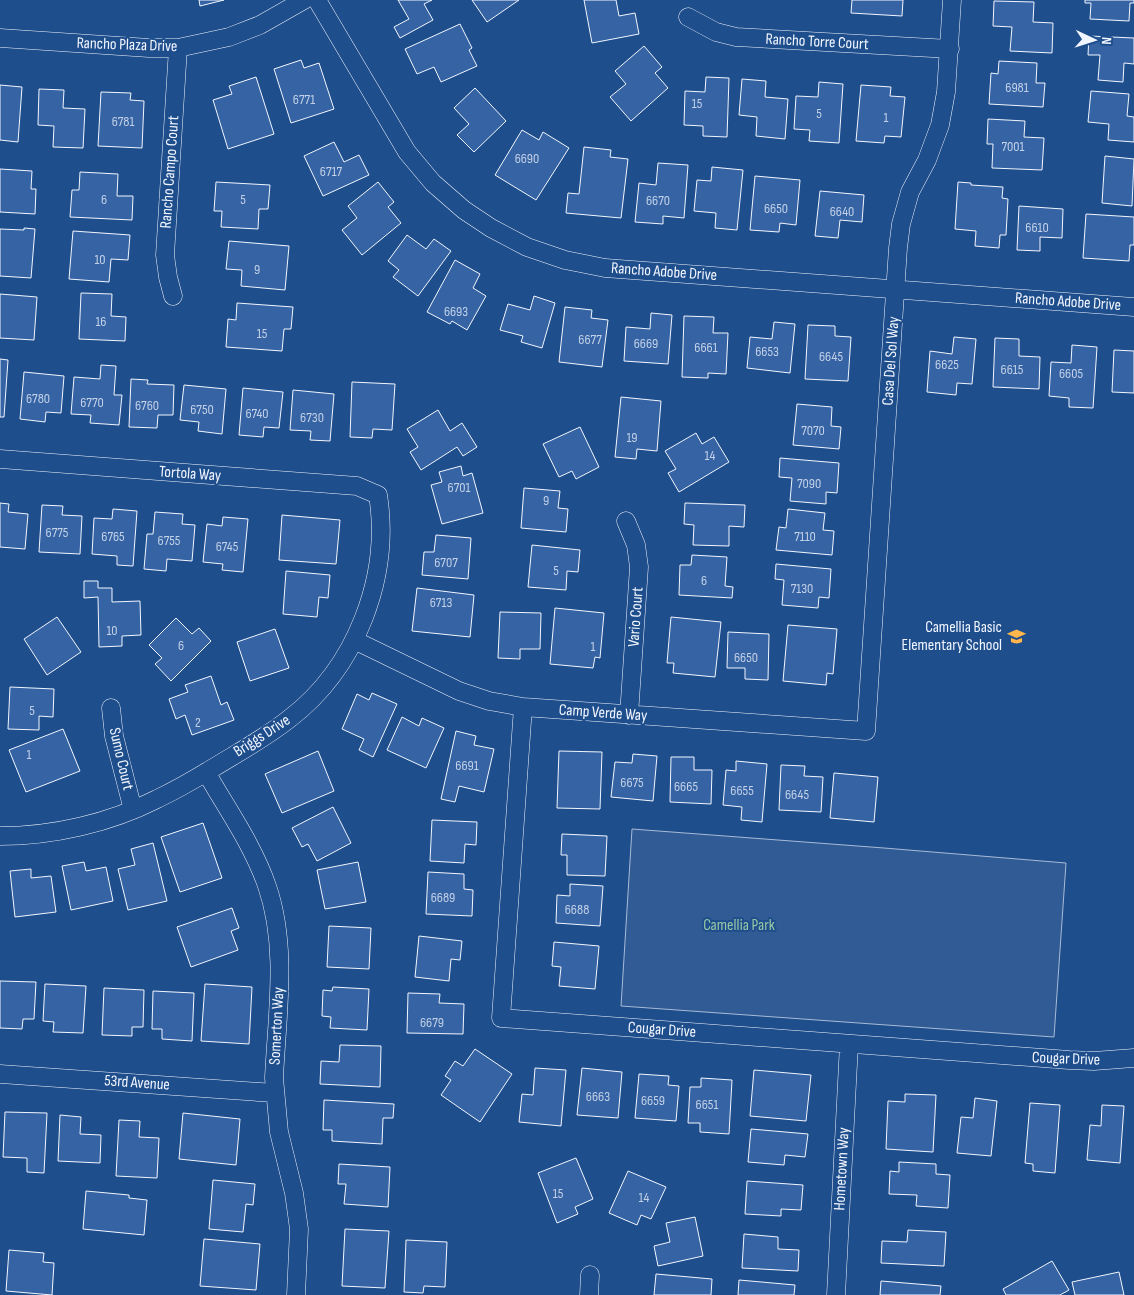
<svg xmlns="http://www.w3.org/2000/svg" width="1134" height="1295" viewBox="0 0 1134 1295" font-family="'Sofia Sans Condensed',sans-serif">
<style>
.built{fill:#305b95;stroke:#a8bbd7}
.building{fill:#3563a3;stroke:#f2f6ff}
.lines{fill:none;stroke-linecap:round;stroke-linejoin:round}
.minor-casing{stroke:#f2f6ff;stroke-width:19}
.minor{stroke:#1f4e8c;stroke-width:18}
.labels{text-anchor:middle;dominant-baseline:central;stroke-width:4;stroke-linejoin:round;paint-order:stroke}
.number-label{font-size:14px;fill:#c3d1e8}
.street-label{font-size:16px;fill:#f2f6ff;stroke:#1f4e8c}
.poi-label{font-size:16px;fill:#f2f6ff;stroke:#1f4e8c;text-anchor:end}
.park-label{font-size:16px;fill:#97c8a6;stroke:#1f4e8c}
</style>
<rect width="100%" height="100%" fill="#1f4e8c"/>
<path class="built" d="M632,829L884,848L1066,863L1054,1037L621,1006Z"/>
<path class="building" d="M199,0H224L200,6Z
M398,0H432L424,4L433,20L400,38L394,27L409,19Z
M472,0H519L487,22Z
M584,0H616L619,16L635,13L639,34L592,43Z
M852,0H903L902,16L851,13Z
M1085,0H1134V3H1130L1129,21L1090,19L1091,3H1085Z
M994,1L1034,2L1033,22L1053,23L1052,53L1010,51L1012,27L993,26Z
M460,24L472,48L469,50L477,66L441,82L434,67L417,74L405,49Z
M1089,36L1134,38V64L1124,63L1123,82L1098,80L1100,55H1088Z
M644,46L662,67L655,73L668,88L631,121L610,97L626,84L615,71Z
M301,60L304,68L319,63L334,109L291,123L274,69Z
M999,61L1037,63L1036,83H1045L1043,107L989,104L991,73L998,74Z
M256,77L274,134L228,149L213,100L232,94L229,86Z
M706,77L729,78L727,137L703,136V126L684,125L685,91L705,92Z
M742,79L766,81L765,97L788,99L785,139L756,136L757,117L739,115Z
M819,82L843,84L839,143L809,141L810,130L794,129L796,96L818,97Z
M0,85L22,87L18,142L0,140Z
M861,85L891,87L890,96L905,97L901,137L885,136L884,143L856,141Z
M475,88L506,121L474,152L457,135L469,124L454,108Z
M39,89L64,90L63,108L85,109L83,148L53,147L54,126L38,125Z
M1091,91L1129,94L1127,116L1134,117V142L1108,140L1109,124L1088,122Z
M101,92L131,93L130,100L144,101L142,148L98,146Z
M988,119L1025,121L1024,137L1044,138L1042,170L992,168L993,144H987Z
M522,130L539,140L543,132L569,148L536,200L495,175Z
M334,142L344,162L359,155L369,175L323,196L304,156Z
M584,147L611,150L610,157L628,159L621,218L566,213L568,193L579,194Z
M1105,156L1134,159L1132,206L1102,203Z
M658,163L688,165L684,218L663,216V224L635,222L639,183L656,185Z
M712,167L743,170L737,230L715,228L716,213L694,211L697,180L711,181Z
M0,169L32,171L31,189H36L35,214L0,212Z
M80,172L118,174L117,196H133L132,220L70,217L72,190H79Z
M755,176L800,180L796,225L780,223L779,232L750,230Z
M216,182L270,185L268,209H259L258,229L221,227L222,211H214Z
M378,182L394,202L388,207L401,223L362,255L342,230L357,218L348,206Z
M958,182L971,183V185L1003,187L1002,198L1008,199L1006,235H1000L999,248L975,246L976,231L955,229Z
M820,191L864,195L862,222L840,220L838,238L815,236Z
M1019,206L1063,209L1062,238L1040,237V251L1017,250Z
M1086,214L1134,217V245H1130L1129,261L1083,258Z
M24,228L35,229L31,278L0,276V229L24,230Z
M73,231L130,235L128,260L111,259L109,282L69,279Z
M407,235L426,249L434,239L451,251L418,296L393,277L399,270L388,261Z
M229,241L289,246L285,290L241,286L242,270L226,269Z
M455,260L480,274L473,288L486,296L467,330L452,321L450,324L427,312Z
M81,293L112,294L111,316L126,317L125,341L79,339Z
M0,294L37,297L34,340L0,338Z
M534,296L555,303L542,348L521,342L523,336L500,330L508,304L530,310Z
M237,303L293,307L291,329H284L282,351L226,347L228,319L236,320Z
M565,307L592,310L591,318L608,320L602,367L559,362Z
M651,313L672,315L668,364L624,361L626,327L650,329Z
M684,316L714,317L713,333H728L726,374L708,373V378L682,377Z
M774,322L795,324L790,373L747,368L750,337L772,339Z
M808,325L835,326V336L851,337L848,381L805,379Z
M954,337L976,339L972,384L957,383L956,395L927,392L930,351L952,354Z
M995,338L1019,339V356L1040,357L1039,389L993,387Z
M1072,345L1097,347L1093,408L1069,407V398L1049,396L1051,362L1071,363Z
M1114,350L1134,351V393L1112,392Z
M0,359L8,360L4,417H0Z
M101,365L116,366L114,395H122L119,425L90,423L91,415L71,414L74,377L100,379Z
M24,372L64,376L61,413L46,412L45,422L20,419Z
M131,379L148,380L147,384L174,385L173,415H158L157,428L129,427Z
M352,382L395,384L392,430L373,429L372,438L350,437Z
M184,385L226,389L222,434L198,431L199,422L180,420Z
M243,388L283,392L279,428L264,427L263,437L239,435Z
M293,390L334,394L330,441L310,440L311,431L290,430Z
M621,397L661,401L657,451L637,449L636,459L615,457Z
M797,404L832,407L831,426L841,427L839,449L793,445Z
M438,410L450,431L462,423L477,447L463,456L457,447L421,470L410,452L418,447L407,429Z
M580,427L599,467L576,479L572,471L559,477L543,444Z
M696,433L702,444L714,437L729,462L679,492L668,473L676,469L665,451Z
M780,458L839,463L837,493L826,492V504L790,501L792,478L779,477Z
M461,466L463,476L472,473L483,513L442,524L431,485L442,482L439,472Z
M524,488L560,491L558,508L568,509L566,532L521,528Z
M0,503L9,504L8,512L28,514L25,549L0,547Z
M685,503L745,505L744,527L729,526V546L693,545L694,525L684,524Z
M42,505L63,506L62,515L82,516L80,554L39,552Z
M113,509L137,511L133,566L117,565V556L92,554L94,518L112,519Z
M788,509L825,513L823,530L834,531L832,555L776,550L779,527L786,528Z
M155,512L183,514L182,524L195,525L192,561L167,559L166,571L144,569L147,534H153Z
M282,515L340,520L336,564L279,560Z
M223,517L248,519L243,572L222,570L223,564L203,562L207,524L222,526Z
M436,535L471,538L468,579L422,575L424,552H434Z
M532,545L580,550L578,572L567,571L566,590L528,587Z
M692,555L727,557L725,586L733,587L732,598L679,595L680,565H691Z
M776,564L831,569L829,598L819,597L818,608L782,605L784,580L775,579Z
M286,571L330,575L328,598L319,597L317,617L283,614Z
M84,581H98V588H112V602L140,601L141,635L122,636V646L99,647L98,597L84,598Z
M417,588L474,595L470,637L412,631Z
M555,608L604,613L600,658L595,657L593,668L550,664Z
M500,612L541,613L540,649H520V659L498,658Z
M57,617L81,652L47,675L24,639Z
M671,617L721,622L715,677L673,673L674,663H667Z
M176,618L192,634L199,628L211,641L171,681L155,664L162,658L149,645Z
M788,625L837,629L833,674L827,673L826,685L783,681Z
M275,629L289,668L250,681L237,642Z
M728,632L769,634L768,680L745,679V668H727Z
M211,676L221,705L227,702L234,720L192,735L185,715L176,719L169,699L188,692L185,685Z
M10,687L54,689L53,717L39,716V730L8,729Z
M372,693L397,704L373,757L359,750L364,739L342,729L357,694L369,700Z
M402,717L419,726L422,718L444,728L426,768L387,750Z
M63,729L80,771L26,792L9,750Z
M456,731L476,736L474,745L494,749L484,792L459,786L455,802L441,799Z
M318,751L334,791L282,813L265,774Z
M559,751L602,752L600,809L557,808Z
M633,754L657,756L653,801L611,797L615,762L632,763Z
M671,757H694V770H712L711,804L670,802Z
M736,761L767,764L762,822L741,820L742,807L723,805L726,770L736,771Z
M781,765L805,766L804,776L823,777L821,812L779,810Z
M834,773L878,777L874,822L830,818Z
M333,807L351,843L317,861L308,844L302,847L292,828Z
M432,820L477,822L476,845L465,844L464,863L430,861Z
M203,823L222,878L180,892L161,837Z
M562,834L607,836L605,876L567,875V855H561Z
M153,843L167,901L128,910L118,869L135,865L131,849Z
M84,862L86,871L106,867L113,901L71,910L62,866Z
M358,862L366,902L325,909L317,870Z
M31,869V878L51,876L56,912L15,917L10,871Z
M428,872L464,874V889L473,890L472,916L426,914Z
M570,884L603,886L600,926L556,923L557,895L570,896Z
M232,908L239,928L231,931L238,950L191,967L177,927Z
M329,926L371,928L369,969L327,967Z
M419,936L462,941L460,960L451,959L449,981L415,977Z
M554,942L599,946L595,989L559,986L561,967L552,966Z
M0,981L36,982L34,1019H23L22,1029L0,1028Z
M45,984L86,986L83,1033L53,1032L54,1022L43,1021Z
M205,984L252,987L249,1044L201,1041Z
M333,987L369,989L367,1030L330,1028L331,1017L322,1016L323,990L332,991Z
M104,988L144,990L143,1027H132V1036L102,1035Z
M153,991L194,993L192,1041L162,1039V1029H152Z
M408,993L440,994L439,1003L464,1004L463,1034L407,1033Z
M340,1045L381,1046L380,1087L320,1084L321,1061L339,1062Z
M475,1049L512,1074L480,1122L441,1095L451,1080L445,1076L455,1061L463,1066Z
M535,1068L566,1070L561,1126L519,1122L522,1094L533,1095Z
M582,1068L622,1072L618,1118L577,1115Z
M754,1070L811,1075L806,1121L750,1116Z
M639,1074L669,1076L668,1085L679,1086L676,1121L635,1118Z
M701,1078L732,1080L729,1134L700,1132V1123H688L690,1087H701Z
M905,1094L936,1095L933,1152L886,1149L888,1101L905,1102Z
M975,1098L997,1101L991,1156L957,1153L961,1117L973,1118Z
M324,1100L394,1104L393,1118H383L382,1144L332,1141V1130H323Z
M1030,1103L1060,1105L1055,1173L1033,1171V1164L1025,1163Z
M1102,1105L1124,1106L1120,1163L1087,1160L1090,1125L1101,1126Z
M5,1112L47,1113L44,1173L27,1172V1158L3,1157Z
M183,1113L240,1119L236,1165L179,1159Z
M60,1115L81,1117L80,1134L101,1135L100,1163L58,1161Z
M119,1120L140,1121L139,1137L159,1138L157,1178L116,1176Z
M751,1129L808,1134L805,1157L785,1155L784,1165L748,1162Z
M576,1158L593,1199L575,1207L578,1214L557,1223L538,1173Z
M899,1162L936,1164V1174L950,1175L948,1208L916,1206L917,1195L889,1194L890,1171L899,1172Z
M339,1164L390,1167L388,1207L344,1204L346,1184H338Z
M628,1171L666,1187L651,1219L641,1215L637,1225L609,1213Z
M213,1180L255,1184L253,1205L246,1204L243,1232L209,1229Z
M747,1181L803,1185L801,1210L781,1209V1216L745,1214Z
M86,1191L129,1195V1198L147,1200L144,1235L83,1229Z
M695,1217L703,1256L658,1266L654,1246L670,1242L666,1223Z
M345,1229L389,1231L385,1288L342,1286Z
M908,1230L946,1232L944,1266L881,1263L882,1241L907,1242Z
M744,1234L778,1237V1249L799,1250L798,1271L742,1268Z
M204,1239L260,1244L256,1290L200,1286Z
M406,1240L447,1242L445,1287L424,1286L423,1293L404,1292Z
M9,1250L44,1253L43,1262L54,1263L52,1295L6,1291Z
M1052,1261L1069,1290L1060,1295H1006L1003,1289Z
M1119,1272L1124,1295H1075L1072,1282Z
M656,1274L712,1279L711,1295H654Z
M739,1280L795,1285L794,1295H738Z
M881,1281L941,1286L940,1295H880Z"/>
<g class="lines">
<defs>
<path id="minor" d="M317,0L407,152L433,183L464,210L491,228L527,247L565,260L605,268L1134,307
M688,17L716,32L736,37L950,49
M0,38L149,48H178L229,37L260,25L304,0
M173,296L168,277L165,255L178,48
M0,459L357,486L378,495C391,577 356,668 289,719C265,738 239,752 213,768C195,779 176,790 157,799C110,823 53,836 0,836
M626,521L636,545L639,567L629,715
M354,640L459,691L489,701L523,707L866,731L898,248L901,224L910,192L927,160L940,125L946,92L952,0
M523,707L501,1018L1069,1060L1094,1061L1134,1058
M111,708L114,736L133,810
M206,772C227,809 253,845 267,886C288,947 277,1014 274,1078L279,1132L294,1193L299,1229L296,1295
M0,1074L274,1093
M589,1295L590,1275
M836,1295L849,1044"/>
</defs>
<use href="#minor" class="minor-casing"/>
<use href="#minor" class="minor"/>
</g>
<defs>
<symbol id="school-bare" viewBox="-9 -9 18 18"><path d="M0-5L7-2L0 1L-7-2ZM-4 1L0 2.5L4 1V4Q0 6-4 4Z" fill="#ffb74d" stroke="#1f4e8c" stroke-width="2.5" paint-order="stroke"/></symbol>
</defs>
<g fill-rule="evenodd">
<use href="#school-bare" x="1004" y="624" width="25" height="25"/>
</g>
<g class="labels">
<g class="number-label">
<text x="1017" y="87">6981</text>
<text x="304" y="99">6771</text>
<text x="697" y="103">15</text>
<text x="819" y="113">5</text>
<text x="886" y="117">1</text>
<text x="123" y="121">6781</text>
<text x="1013" y="146">7001</text>
<text x="527" y="158">6690</text>
<text x="331" y="171">6717</text>
<text x="104" y="199">6</text>
<text x="243" y="199">5</text>
<text x="658" y="200">6670</text>
<text x="776" y="208">6650</text>
<text x="842" y="211">6640</text>
<text x="1037" y="227">6610</text>
<text x="100" y="259">10</text>
<text x="257" y="269">9</text>
<text x="456" y="311">6693</text>
<text x="101" y="321">16</text>
<text x="262" y="333">15</text>
<text x="590" y="339">6677</text>
<text x="646" y="343">6669</text>
<text x="706" y="347">6661</text>
<text x="767" y="351">6653</text>
<text x="831" y="356">6645</text>
<text x="947" y="364">6625</text>
<text x="1012" y="369">6615</text>
<text x="1071" y="373">6605</text>
<text x="38" y="398">6780</text>
<text x="92" y="402">6770</text>
<text x="147" y="405">6760</text>
<text x="202" y="409">6750</text>
<text x="257" y="413">6740</text>
<text x="312" y="417">6730</text>
<text x="813" y="430">7070</text>
<text x="632" y="437">19</text>
<text x="710" y="455">14</text>
<text x="809" y="483">7090</text>
<text x="459" y="487">6701</text>
<text x="546" y="500">9</text>
<text x="57" y="532">6775</text>
<text x="113" y="536">6765</text>
<text x="805" y="536">7110</text>
<text x="169" y="540">6755</text>
<text x="227" y="546">6745</text>
<text x="446" y="562">6707</text>
<text x="556" y="570">5</text>
<text x="704" y="580">6</text>
<text x="802" y="588">7130</text>
<text x="441" y="602">6713</text>
<text x="112" y="630">10</text>
<text x="181" y="645">6</text>
<text x="593" y="646">1</text>
<text x="746" y="657">6650</text>
<text x="32" y="710">5</text>
<text x="198" y="722">2</text>
<text x="29" y="754">1</text>
<text x="467" y="765">6691</text>
<text x="632" y="782">6675</text>
<text x="686" y="786">6665</text>
<text x="742" y="790">6655</text>
<text x="797" y="794">6645</text>
<text x="443" y="897">6689</text>
<text x="577" y="909">6688</text>
<text x="432" y="1022">6679</text>
<text x="598" y="1096">6663</text>
<text x="653" y="1100">6659</text>
<text x="707" y="1104">6651</text>
<text x="558" y="1193">15</text>
<text x="644" y="1197">14</text>
</g>
<g class="street-label">
<text transform="translate(817 42) rotate(3)">Rancho Torre Court</text>
<text transform="translate(127 45) rotate(2)">Rancho Plaza Drive</text>
<text transform="translate(170 172) rotate(-86)">Rancho Campo Court</text>
<text transform="translate(664 272) rotate(4)">Rancho Adobe Drive</text>
<text transform="translate(1068 302) rotate(4)">Rancho Adobe Drive</text>
<text transform="translate(891 361) rotate(-86)">Casa Del Sol Way</text>
<text transform="translate(190 474) rotate(4)">Tortola Way</text>
<text transform="translate(636 617) rotate(-86)">Vario Court</text>
<text transform="translate(603 713) rotate(4)">Camp Verde Way</text>
<text transform="translate(262 736) rotate(-33)">Briggs Drive</text>
<text transform="translate(121 759) rotate(77)">Sumo Court</text>
<text transform="translate(277 1026) rotate(-87)">Somerton Way</text>
<text transform="translate(662 1030) rotate(4)">Cougar Drive</text>
<text transform="translate(1066 1059) rotate(2)">Cougar Drive</text>
<text transform="translate(137 1083) rotate(4)">53rd Avenue</text>
<text transform="translate(842 1169) rotate(-87)">Hometown Way</text>
</g>
<g class="poi-label">
<text x="1002" y="627">Camellia Basic<tspan x="1002" dy="18">Elementary School</tspan></text>
</g>
<g class="park-label">
<text x="739" y="925">Camellia Park</text>
</g>
</g>
<g transform="translate(1094 40) rotate(94)" stroke="#1f4e8c" stroke-width="4" paint-order="stroke">
<path d="M0-4L9 19L0 12L-9 19Z" fill="#f2f6ff"/>
<text y="-8" font-size="14" font-weight="bold" text-anchor="middle" fill="#f2f6ff">N</text>
</g>
</svg>
